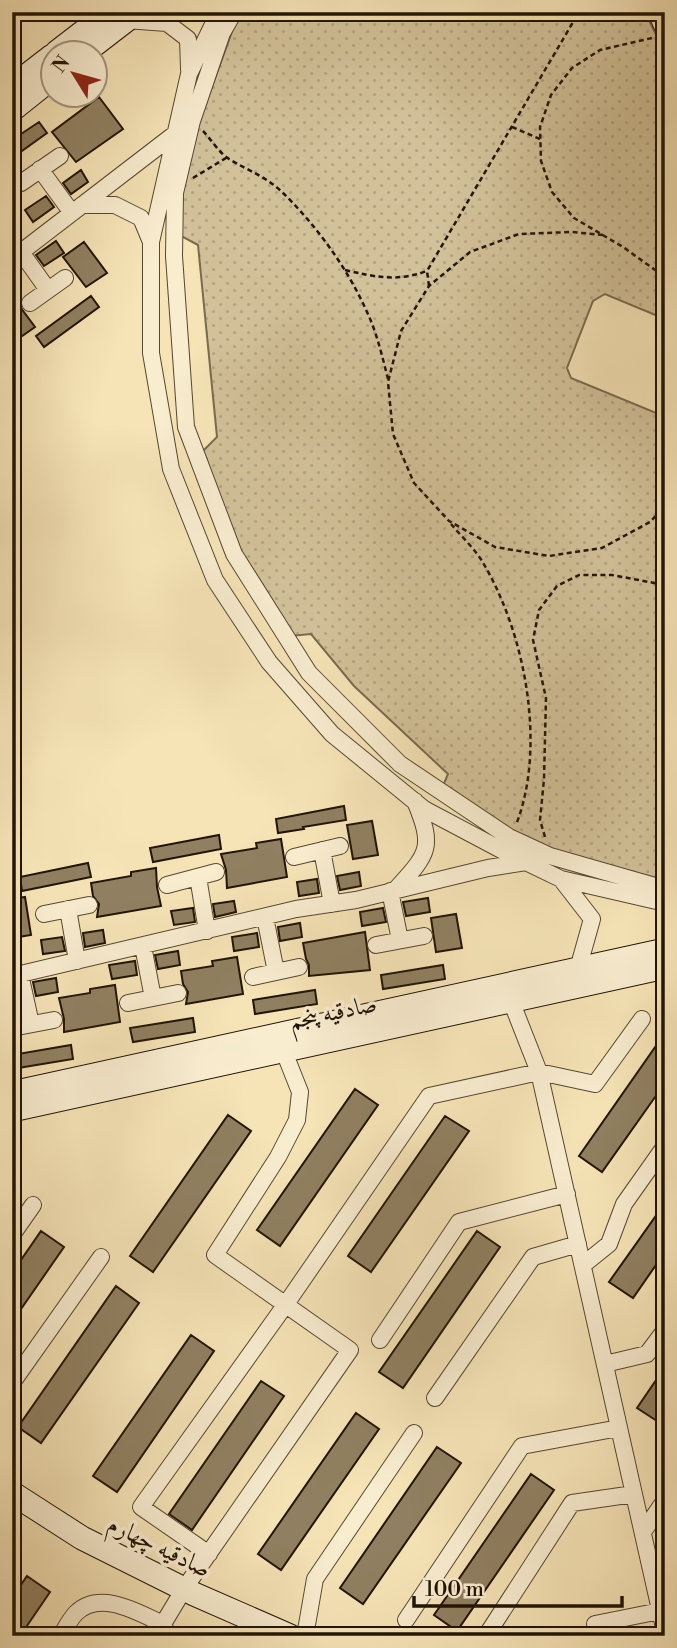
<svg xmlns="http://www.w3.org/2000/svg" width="677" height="1648" viewBox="0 0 677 1648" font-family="'Libre Bodoni',Amiri,serif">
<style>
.park{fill:url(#park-dots);stroke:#7a6a4e;stroke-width:2}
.building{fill:#908061;stroke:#211404;stroke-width:2}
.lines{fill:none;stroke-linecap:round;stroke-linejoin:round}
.street-casing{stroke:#564831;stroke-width:18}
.secondary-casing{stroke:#211404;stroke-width:25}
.path{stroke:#211404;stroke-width:2.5;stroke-dasharray:5 3.5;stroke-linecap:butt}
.street{stroke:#f9edd0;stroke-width:16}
.secondary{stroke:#f9edd0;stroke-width:23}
.labels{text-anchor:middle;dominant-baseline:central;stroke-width:7;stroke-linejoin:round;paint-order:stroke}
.street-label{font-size:24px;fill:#211404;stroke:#f9edd0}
</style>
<defs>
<pattern id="park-dots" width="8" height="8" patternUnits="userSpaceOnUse" patternTransform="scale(1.75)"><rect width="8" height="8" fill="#d2c199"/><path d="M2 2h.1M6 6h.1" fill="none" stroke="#b4a582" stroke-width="1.8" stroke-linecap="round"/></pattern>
</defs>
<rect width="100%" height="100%" fill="#f6e4b7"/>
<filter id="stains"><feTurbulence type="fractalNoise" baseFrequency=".00286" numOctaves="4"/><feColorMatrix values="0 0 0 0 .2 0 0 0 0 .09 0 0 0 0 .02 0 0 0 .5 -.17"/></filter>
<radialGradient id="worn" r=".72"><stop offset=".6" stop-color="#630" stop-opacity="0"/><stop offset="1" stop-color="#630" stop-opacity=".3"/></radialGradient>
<path class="park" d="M242,12H645L665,53V319L605,294L593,301L567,368L571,378L656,413L665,410V880L551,853L442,788L448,774L354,686L311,634L290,636L236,544L200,454L217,437L198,245L181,236L182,187L198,125L233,29Z"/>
<path class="building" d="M99,97L123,129L76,162L52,132Z
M39,122L47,133L12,158V140Z
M81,170L88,182L71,194L63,183Z
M46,196L54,207L33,222L25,210Z
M56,241L64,253L44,266L36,255Z
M84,242L107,273L86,287L63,257Z
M12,290L20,302L21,308L35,327L12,343Z
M91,296L99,307L44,347L36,336Z
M344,806L346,820L303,827L304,829L278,833L276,819Z
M372,821L378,855L353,859L347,825Z
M219,835L221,849L153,862L150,848Z
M281,839L287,877L227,888L226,870L221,854L257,848L256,843Z
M88,863L91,877L22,891L20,877Z
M156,868L157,887L161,906L97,917L99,904L93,896L91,883L131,876V872Z
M359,872L361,886L340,890L337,876Z
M317,879L319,893L299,896L297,882Z
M25,897L31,935L12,938V899Z
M428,898L430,912L406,916L403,902Z
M234,901L236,912L215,917L213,904Z
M193,908L195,922L174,925L171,911Z
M383,908L386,922L362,926L360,912Z
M456,914L462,948L436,952L431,918Z
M300,923L302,937L280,941L278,927Z
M103,930L105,943L85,947L83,933Z
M365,932L370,970L309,976V965L306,959L303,943Z
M257,933L259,947L234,951L232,937Z
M62,937L65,951L43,954L41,940Z
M178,951L180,965L158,969L155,955Z
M237,957L243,994L186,1004L188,992L183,984L181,971L213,966L212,961Z
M135,961L137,975L112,979L109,965Z
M443,965L445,979L383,989L381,975Z
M56,978L58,992L36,996L33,982Z
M115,985L120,1022L64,1032V1019L59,998L90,993V989Z
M315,990L317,1004L255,1014L253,1000Z
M193,1018L195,1032L133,1042L130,1028Z
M665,1033V1083L602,1172L579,1156Z
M71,1045L73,1059L12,1069V1055Z
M355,1089L378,1105L280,1246L257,1230Z
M228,1115L251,1131L153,1272L130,1256Z
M445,1116L469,1131L371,1272L348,1256Z
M665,1203V1252L633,1298L609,1282Z
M41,1231L64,1247L12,1322V1273Z
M477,1231L500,1247L403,1388L379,1372Z
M116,1286L139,1303L41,1443L18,1427Z
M191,1335L214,1351L117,1492L93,1476Z
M665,1367V1416L660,1423L637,1408Z
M261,1381L284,1396L192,1530L169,1514Z
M356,1413L379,1429L281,1570L258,1554Z
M437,1447L461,1463L363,1604L340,1588Z
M531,1474L554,1490L457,1631L434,1615Z
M27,1576L50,1592L20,1636H12V1598Z"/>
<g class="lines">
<defs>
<path id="street" d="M219,12L189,74L151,242V353L171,469L215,580L269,662L332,734L424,809L507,853L561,879L665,903
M234,12L222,33L192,121L175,193L174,256L186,427L234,554L309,673L400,764L509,837L550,856L665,889
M125,20L167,23L188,39L189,70
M40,169L72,213
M21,183L60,156
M82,205H115L141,218L151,242
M21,252L48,290
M12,259L176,133
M30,303L65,278
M322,850L332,904
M294,857L340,846
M198,877L207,931
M561,879L592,919L578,969
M167,885L216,872
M397,888C429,853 434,847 415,801
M390,891L400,940
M68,909L77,961
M44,914L89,905
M265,917L276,972
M376,945L424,936
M143,946L153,998
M20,974L31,1024
M12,976L296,909L356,900L488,868L526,862
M253,977L299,967
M508,993L539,1072L665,1632
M128,1003L178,993
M12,1028L54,1020
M12,1235L33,1205
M583,1265L609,1244L624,1204L665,1146
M380,1340L459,1222L567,1194
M605,1364L647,1354L665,1330
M12,1383L101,1257
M435,1398L533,1257L578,1244
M643,1532L665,1500
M209,1554L141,1507L286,1304L429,1096L539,1072L595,1084L642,1019
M406,1620L522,1446L619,1428
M595,1624L660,1611
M61,1636C65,1629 70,1619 76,1613C100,1589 139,1613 163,1624
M168,1636L163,1624L184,1589L350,1350L215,1255L278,1157L297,1120L300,1092L281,1044
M305,1636L315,1579L414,1433
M486,1636L572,1503L634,1494"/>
<path id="secondary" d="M660,12L665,24
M57,52L109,12
M85,52L137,12
M12,87L52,56
M12,110L52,78
M12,1093L665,950
M12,1110L665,967
M12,1493L82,1538L194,1594L290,1636"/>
</defs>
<use href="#street" class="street-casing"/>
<use href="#secondary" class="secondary-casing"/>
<path class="path" d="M652,38L600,50L572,68L551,95L540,127L541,161L552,192L574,218L623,247L665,277
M512,127L540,139
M203,131C211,139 219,153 229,159C247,170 267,177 283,193C316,225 348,269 367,312C377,333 382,356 388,379
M193,178L226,158
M603,235L572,232L519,234L470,252L429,286L401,331L388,382L393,434L414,483L449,521L495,547L549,556L602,548L650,522L665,506
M345,270C375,277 397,282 427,271
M429,286L427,271L579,12
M451,524C461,536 474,548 482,561C525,632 547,746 516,825
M545,837L540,820L544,779L546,698L533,640L539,610L557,586L579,575H612L665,585"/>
<use href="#street" class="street"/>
<use href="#secondary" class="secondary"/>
</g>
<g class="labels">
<g class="street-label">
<text transform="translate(333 1013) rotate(-12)">صادقیه پنجم</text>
<text transform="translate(159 1547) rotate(26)">صادقیه چهارم</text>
</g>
</g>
<rect width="677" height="1648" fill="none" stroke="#f6e4b7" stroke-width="42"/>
<rect x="14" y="14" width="649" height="1620" fill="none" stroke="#211404" stroke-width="3.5"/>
<rect x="21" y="21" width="635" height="1606" fill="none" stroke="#211404" stroke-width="2"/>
<g transform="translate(74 74) rotate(307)"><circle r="33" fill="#f9edd0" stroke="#a3967e" stroke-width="2"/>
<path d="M0-5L12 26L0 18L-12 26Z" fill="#8f2418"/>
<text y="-10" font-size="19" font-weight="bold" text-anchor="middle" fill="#211404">N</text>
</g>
<path d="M414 1596v10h208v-10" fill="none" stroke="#211404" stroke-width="3.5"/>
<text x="425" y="1596" font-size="21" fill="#211404" stroke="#f9edd0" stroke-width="5" paint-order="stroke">100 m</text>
<rect width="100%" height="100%" filter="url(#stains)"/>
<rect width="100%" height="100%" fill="url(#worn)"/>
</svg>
